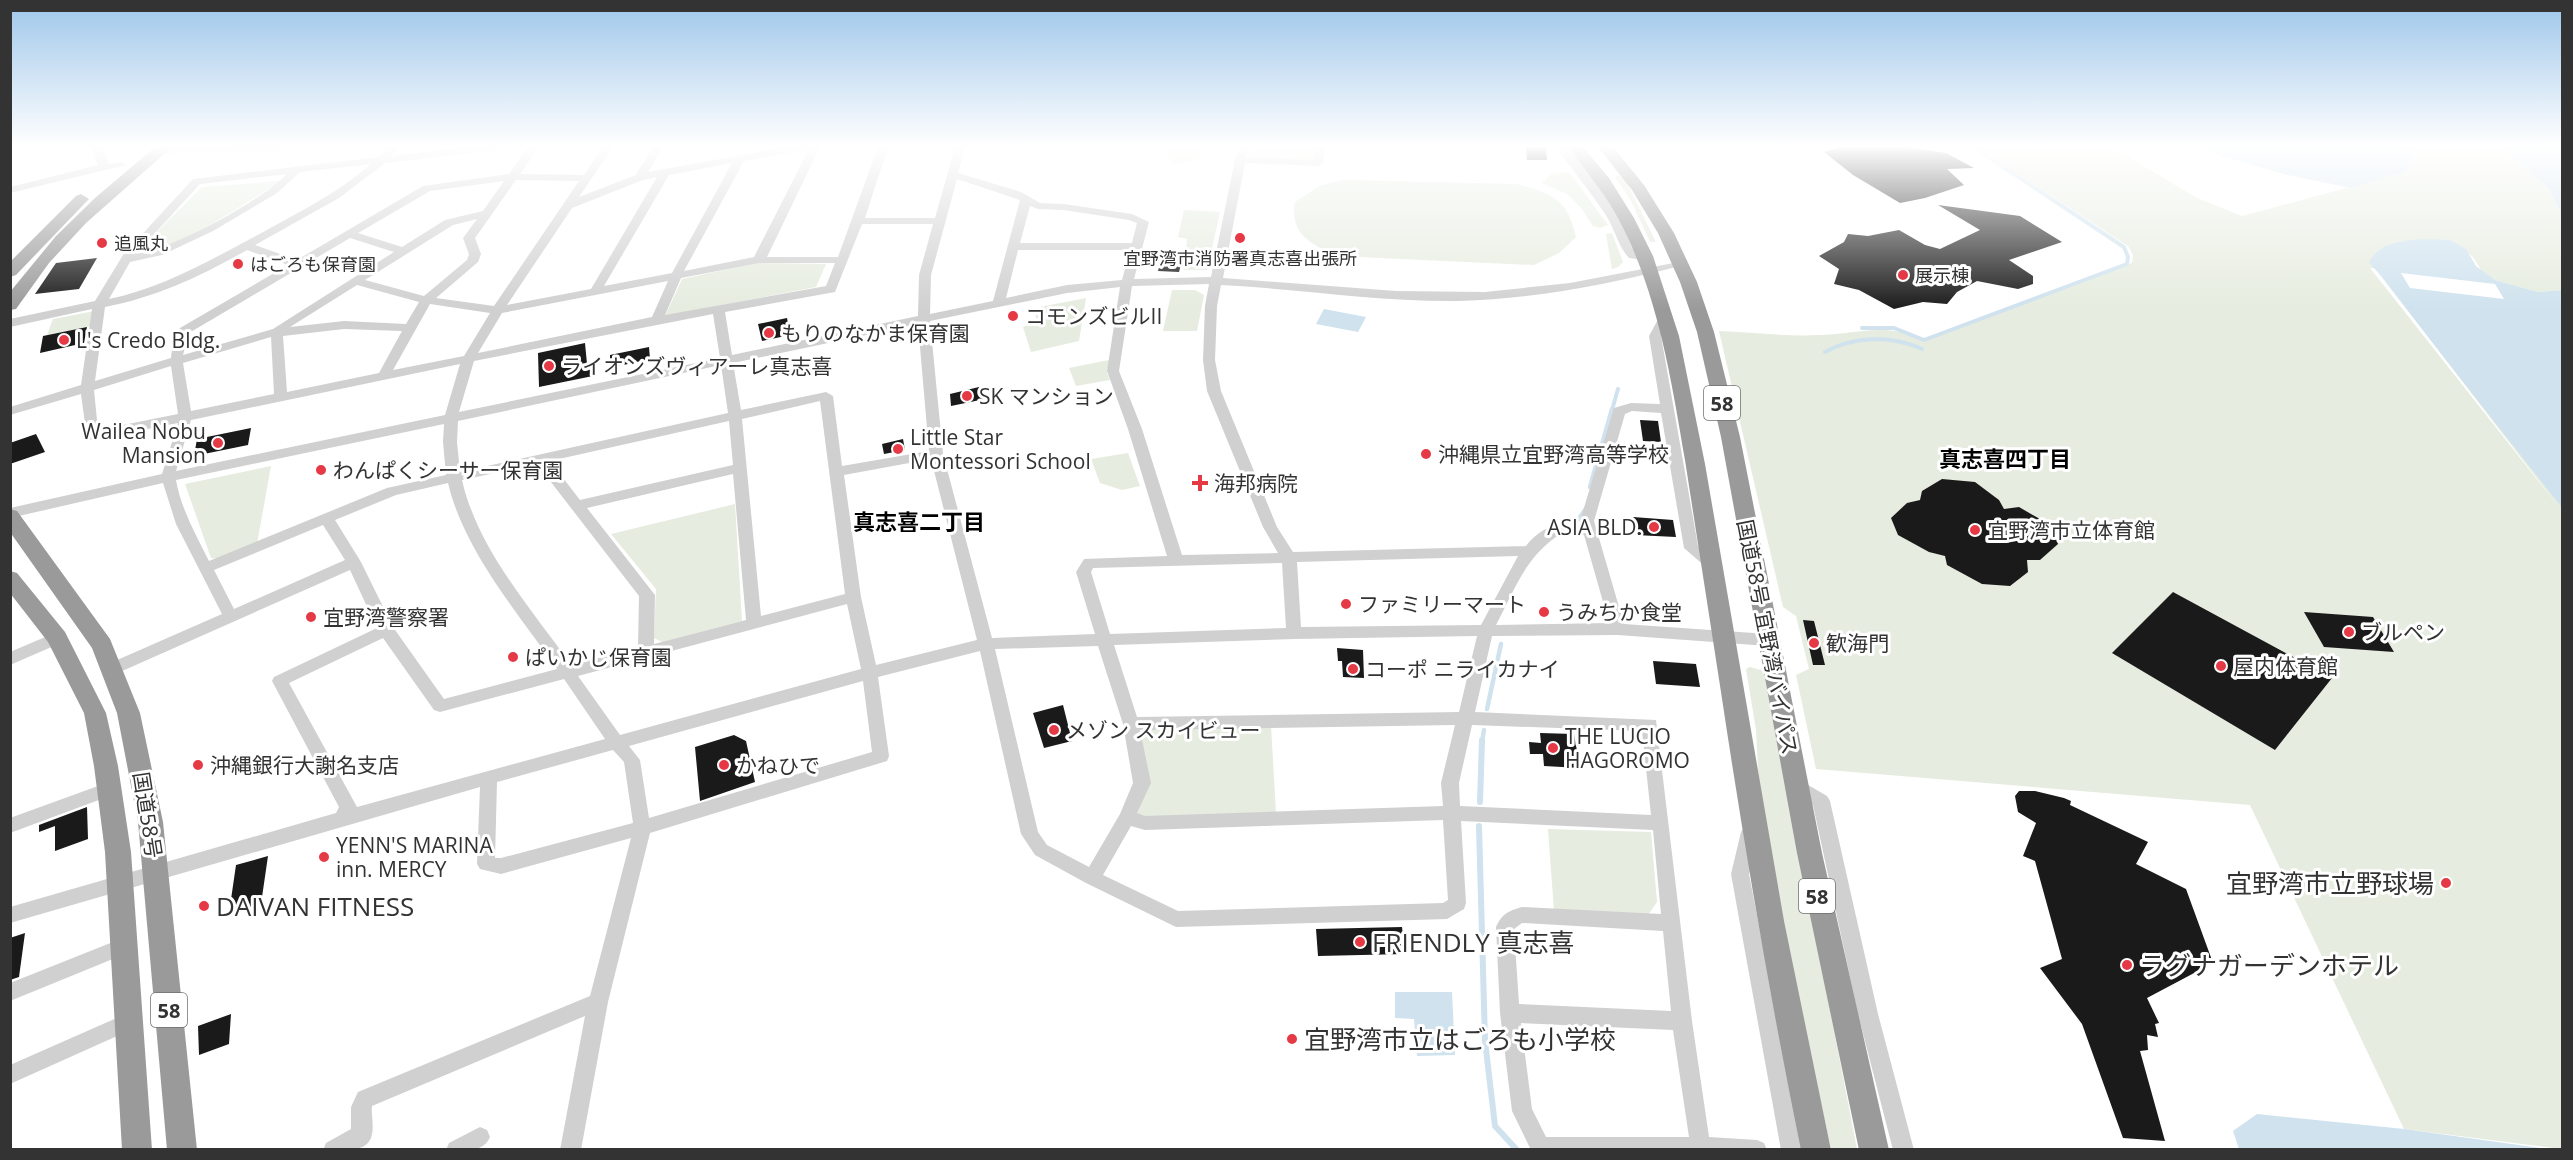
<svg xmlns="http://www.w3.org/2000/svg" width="2573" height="1160" viewBox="0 0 2573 1160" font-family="'Open Sans','Noto Sans JP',sans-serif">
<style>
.green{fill:#e6ecdf}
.water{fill:#cfe2ee}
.pier{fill:#fff}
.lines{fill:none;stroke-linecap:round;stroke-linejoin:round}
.stream-far2{stroke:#cfe2ee;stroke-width:4}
.stream-far1{stroke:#cfe2ee;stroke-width:4.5}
.stream{stroke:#cfe2ee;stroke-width:6}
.building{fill:#1a1a1a}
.minor{fill:#d0d0d0;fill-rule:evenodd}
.highway{fill:#9a9a9a;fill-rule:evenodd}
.poi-dot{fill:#e63946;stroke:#fff;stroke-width:2}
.labels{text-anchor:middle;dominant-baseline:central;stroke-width:6;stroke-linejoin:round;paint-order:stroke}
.far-poi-label{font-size:18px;fill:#333;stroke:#fff;text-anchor:start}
.shield{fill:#fff;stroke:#707070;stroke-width:1.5}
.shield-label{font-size:20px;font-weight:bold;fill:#333}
.poi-label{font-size:21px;fill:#333;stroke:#fff;text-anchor:start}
.street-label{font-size:21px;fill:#333;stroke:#fff}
.neighbourhood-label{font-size:22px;font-weight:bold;fill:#000;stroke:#fff}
.near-poi-label{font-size:26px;fill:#333;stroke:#fff;text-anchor:start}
</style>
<rect width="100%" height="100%" fill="#fff"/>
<path class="green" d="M1164,147H1205L1199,159L1173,165Z
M1252,147H1314L1312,160L1247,157Z
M1976,147H2112L2197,198L2242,216L2406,172L2412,147H2502L2549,189L2562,214V290L2538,292L2495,280L2483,273L2473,257L2450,240L2401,241L2381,276L2562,508V1149L2404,1129L2250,805L1816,769L1796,675L1809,669L1796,616L1783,607L1719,331C1752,332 1787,337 1820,335C1857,334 1890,321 1923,341L2132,263L2133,255L2128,246Z
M1569,172L1608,225L1600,228L1593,226L1582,209L1567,194L1542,183L1551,174Z
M1618,175L1624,177L1656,242H1650L1631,201L1615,177Z
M1343,180L1517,184C1553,194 1567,198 1576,237L1559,253L1534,265L1338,256C1312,245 1289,234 1295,202L1321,185Z
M281,181C242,205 180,249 136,253L202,187Z
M1184,210L1220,212L1207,270H1184L1187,239L1178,237Z
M1612,233L1623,262L1618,267L1612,269L1606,234Z
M756,263L826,264L816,287L665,316L682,279Z
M1172,290H1195L1204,295L1197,331H1163Z
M1086,298L1079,341L1031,352L1023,327L1036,321L1035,308Z
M95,311L92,326L47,335L53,319Z
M1109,360L1107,373L1110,380L1076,386L1069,368Z
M1128,453L1140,486L1122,490L1100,483L1091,459Z
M271,466L257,544L221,559L211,558L185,484Z
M735,504L742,621L662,642L654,638L656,589L611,534Z
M1750,667L1764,671L1857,1149H1831L1784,930L1759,787L1756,730L1746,669Z
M1271,726L1276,813L1140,817L1134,807L1135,737L1143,729Z
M1548,829L1651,832L1657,902L1648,915L1554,911Z"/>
<path class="water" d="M2191,147H2412L2413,148L2412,160L2406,172L2352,188L2287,175Z
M2502,147H2562V214L2549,189Z
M2450,240L2466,249L2476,266L2495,280L2538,292L2562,290V508L2369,262C2383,236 2424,239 2450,240Z
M1324,309L1366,317L1358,332L1316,324Z
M1395,992H1452L1455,1055L1417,1056L1414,1019L1395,1018Z
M2257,1114L2404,1129L2547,1149H2239L2233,1131Z"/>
<path class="pier" d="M2370,268H2374L2381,276L2562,511Z
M2401,273L2495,284L2504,299L2410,288Z"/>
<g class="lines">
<path class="stream-far2" d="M1862,328H1894L1924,340L2127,264L2128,257L2124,247L1973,147
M1825,352C1854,336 1892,335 1922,349
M1612,410L1618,389"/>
<path class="stream-far1" d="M1590,487L1612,409
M1578,520L1585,510
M1487,709L1501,644
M1482,742L1484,730"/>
<path class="stream" d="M1480,802L1482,740
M1479,826L1485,1041L1495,1126L1517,1150"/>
</g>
<path class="building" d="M1526,147H1546L1547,160H1527Z
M1841,147H1906L1946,153L1974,168L1947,169L1964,185L1925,198L1900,203L1853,175L1824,152Z
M1938,205L2020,216L2062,242L2009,260L2033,276V284L2018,289L1977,281L1957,292L1947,304L1923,302L1894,309L1859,290L1834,284L1839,269L1819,256L1844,242L1848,234L1868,236L1899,230L1925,245L1940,249L1980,230Z
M1162,256L1183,257L1179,272L1158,271Z
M97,258L79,289L35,294L56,263Z
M787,318L790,335L762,341L758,324Z
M87,327L84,343L40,353L43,336Z
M585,343L587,364L593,362V376L539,387L538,353Z
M649,347L650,359L610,368V355Z
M979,387L984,391L985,399L951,406L950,394Z
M1640,420L1658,421L1661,442L1643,441Z
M251,428L248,445L194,456L197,439Z
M36,434L45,452L10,464V443Z
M903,439L905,450L884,454L882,444Z
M1942,479L1975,482L1999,500L2004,509L2019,507L2052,526L2058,544L2040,560H2027L2028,572L2010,586L1982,584L1947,565L1945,556L1929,552L1898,535L1891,518L1907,503L1920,500L1922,491Z
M1633,517L1673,520L1676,537L1635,535Z
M2173,592L2332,678L2275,750L2112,653Z
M2304,612L2373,617L2394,652L2324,647Z
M1803,620L1814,621L1825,665H1813Z
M1337,648L1363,650L1364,678L1343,677L1342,661H1338Z
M1653,661L1696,664L1700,687L1656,684Z
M1063,705L1072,741L1044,748L1033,713Z
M1540,733L1574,734L1580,768L1544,766L1543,754H1530L1529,742L1541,743Z
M734,735L746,741L755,782L700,801L695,747Z
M2019,791H2035L2064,798L2071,801L2070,805L2148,842L2136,864L2186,889L2213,963L2147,998L2159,1023L2155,1024L2158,1037L2147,1035L2148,1050L2140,1051L2165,1141L2123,1138L2082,1024L2040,968L2062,959L2035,861L2023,856L2036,823L2018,812L2015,796Z
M87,807L88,839L55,851V826L39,832V825Z
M268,856L261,904L229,913L236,865Z
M1402,927L1405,954L1318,956L1316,929Z
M25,933L19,977L10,980V938Z
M231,1014L229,1044L199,1055L198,1026Z"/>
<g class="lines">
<path class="minor" d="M91,147H102L109,164L121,162L126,165L10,193V187L98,165Z
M159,147H284L279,150L161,153L156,150Z
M388,147H399L392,156L465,147H500L495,150L385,163L339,198L255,245L297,260L423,186L509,174L528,147H539L520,174L584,175L603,147H613L579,197L636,175L653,147H663L648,172L786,147H820L767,257H838L878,147H888L865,218H935L955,147H965L958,173L1021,192L1040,203L1064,204L1132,214L1149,222L1134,279L1211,277L1235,160L1240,147H1250L1246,157L1313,160L1315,147H1325L1323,163L1318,166L1245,163L1223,278L1396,291L1485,292L1570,283L1684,261V265C1610,284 1535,299 1459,301C1379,302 1300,289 1221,285L1217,306L1215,360L1221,391L1277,527L1293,552L1526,546C1542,526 1556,523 1581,525L1580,521L1614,408L1631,403L1660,404L1649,336L1661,314H1669L1671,317L1661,336L1698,546L1719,564L1717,568H1707L1684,548L1661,413L1632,411L1625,414L1594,521L1624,624L1768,634L1774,636L1776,640L1774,644L1768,646L1618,635L1492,636L1475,712L1656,720L1692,1021L1709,1137L1757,1140L1764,1143L1767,1150H1531L1512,1111L1500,1013L1496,927C1502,914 1508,911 1522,907L1661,914L1653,830L1461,821L1466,903L1464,909L1447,919L1176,927L1086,883L1035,855L1021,834L980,651L878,677L889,756L887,761L650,833L608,1002L581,1150H560L585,1016L372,1106C371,1115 374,1125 372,1134C369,1155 337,1150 323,1150L326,1143L351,1129V1107L358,1092L590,996L631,838L501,874L480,869L477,864L480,787L10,923V907L336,813L339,807L272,681L274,677L377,628L350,570L120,672H108L106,668L108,664L222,614L176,524L163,483L10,518V508L162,474L178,423L92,440L87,439L81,394L10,415V407L81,385L92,309L10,327V319L95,301L123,255L193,179L379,157ZM809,149L754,257L684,271L744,161ZM732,163L672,273L604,286L669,175ZM371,164C339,192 301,211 265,231C214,258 166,287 109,299L130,262L162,255L213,231L277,193L300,172ZM287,174C261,201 173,249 136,254L200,184ZM657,177L591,289L507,305L572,208L643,180ZM957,179L1020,200L993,301L930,314L931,275ZM516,180L579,181L494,306L436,298L478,262L481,254L475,238ZM504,181L483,211L445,220L402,247L358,233L430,191ZM1030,206L1038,209L1064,210L1129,220L1137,223L1132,243H1020ZM477,219L463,238L469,254L467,260L424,296L365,280L453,225ZM862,224H933L919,275L918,316L732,355L725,312L835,292ZM350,238L394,252L273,329L183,355L189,333ZM247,250L288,265L180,328L173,340L171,358L95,381L105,307C157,297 201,276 247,250ZM1018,250H1130L1122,280L1067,285L1006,298ZM759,263H835L826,286L665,315L681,278ZM668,281L652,317L478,353L502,313ZM1209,284L1205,306L1203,360L1207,391L1263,527L1278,553L1182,555L1142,429L1119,371L1132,286ZM357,285L419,302L406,324L344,321L290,327ZM1120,287L1107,371L1128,429L1167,556L1084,559L1076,572L1095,634L992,638L943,454L930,321L1067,293ZM430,304L490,313L464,356L393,370ZM713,314L720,358L459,412L474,361ZM918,324L929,451L842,466L833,396L826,392L741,410L733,363ZM344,329L402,331L379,373L287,392L283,336ZM271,337L274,394L191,411L183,363ZM460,364L445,415L176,471L191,420ZM721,365L728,413L460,472L457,442L458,421ZM171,366L178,414L98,430L94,390ZM820,401L845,594L761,616L742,419ZM729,421L733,465L580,500L550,461ZM444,424L443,442L446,475L387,488L209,561C196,535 181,509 176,480ZM931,459L977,640L876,665L861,597L844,475ZM537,464L639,596L638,648L571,665C531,608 478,550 462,480ZM733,474L746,620L654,644L655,595L587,508ZM448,483C464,551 518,613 557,669L444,699L393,627L361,562L335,520L396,495ZM323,525L345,560L234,609L214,570ZM1562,533L1584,535L1609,623L1496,625C1515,589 1526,555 1562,533ZM1518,556L1481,625L1301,627L1297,562ZM1282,563L1286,628L1110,634L1091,572L1093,568ZM847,604L861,669L620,735L578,676ZM1477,636L1459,712L1137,717L1114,645L1294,639ZM383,638L434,710L440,712L564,679L605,739L357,807L289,683ZM1098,646L1123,724L1133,783L1120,814L1089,867L1047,845L1038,832L995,649ZM863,681L872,752L649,818L640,760L629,746ZM1455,725L1441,783L1443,806L1145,816L1137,813L1151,783L1140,730ZM1472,725L1642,731L1651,815L1460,806L1459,783ZM613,750L624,762L633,823L501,858H495L497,782ZM1443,820L1448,900L1443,903L1178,911L1103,875L1131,826L1145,830ZM1522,923L1663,931L1671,1011L1519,1004L1514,929ZM1521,1023L1673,1030L1689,1137H1546L1532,1109Z
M1556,147H1567L1602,192L1621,221L1632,248L1637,253L1652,257V261L1629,258C1618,246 1615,230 1607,217C1591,192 1573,171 1556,147Z
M57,632L63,634L65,638L63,642L10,665V652Z
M1796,778L1827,796L1830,801L1878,1014L1914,1150H1893L1858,1014L1813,805L1790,790L1787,785L1790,780Z
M109,782L115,784L118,789L115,794L10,833V818Z
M1750,825L1756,827L1759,832L1749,874L1802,1150H1781L1731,874L1741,832L1744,827Z
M123,938L130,940L132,946L130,952L10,1001V983Z
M128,1013L135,1016L138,1022L135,1028L10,1084V1065Z
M480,1127L487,1130L490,1137C483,1154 462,1150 446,1150L449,1143Z"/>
<path class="highway" d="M155,147H172L86,223L49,263L16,309L10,310V292L56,236L95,198Z
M1568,147H1583L1609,178L1634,218L1653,256L1679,336L1705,464L1784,921L1831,1150H1801C1770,998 1744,845 1721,692C1709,615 1697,537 1685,460C1671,378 1658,294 1619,220C1605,193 1585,171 1568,147Z
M1598,147H1613L1644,185L1674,233L1697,282L1714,332L1740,437L1822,853L1889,1150H1859L1797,853L1721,437L1697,332L1680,282L1658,233L1632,190Z
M81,194L89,199L86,202L16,275L10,277V262L76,196Z
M10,509L17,511L110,639L140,713L163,822L197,1150H167L138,822L117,713L92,648L10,532Z
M10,571L17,573L65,632L106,713L118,766L131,852L152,1150H122L105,852L94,766L84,713L48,642L10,593Z"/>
</g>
<linearGradient id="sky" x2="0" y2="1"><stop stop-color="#9ec6ea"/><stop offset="0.47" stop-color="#fff"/><stop offset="1" stop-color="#fff" stop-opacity="0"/></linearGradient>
<rect width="2573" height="310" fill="url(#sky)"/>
<g class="poi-dot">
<circle cx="1240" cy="238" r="6"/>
<circle cx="102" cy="243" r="6"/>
<circle cx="238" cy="264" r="6"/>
<circle cx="1903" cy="275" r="6"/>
<circle cx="1013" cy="316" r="6"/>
<circle cx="769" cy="333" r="6"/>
<circle cx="64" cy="340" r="6"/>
<circle cx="549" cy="366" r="6"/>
<circle cx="967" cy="396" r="6"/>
<circle cx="218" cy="443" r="6"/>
<circle cx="898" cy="449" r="6"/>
<circle cx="1426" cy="454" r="6"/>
<circle cx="321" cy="470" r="6"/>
<path d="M1197 474h6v6h6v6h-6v6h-6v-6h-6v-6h6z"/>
<circle cx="1654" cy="527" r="6"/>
<circle cx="1975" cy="530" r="6"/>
<circle cx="1346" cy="604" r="6"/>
<circle cx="1544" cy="612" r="6"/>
<circle cx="311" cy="617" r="6"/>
<circle cx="2349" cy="632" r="6"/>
<circle cx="1814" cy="643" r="6"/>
<circle cx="513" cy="657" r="6"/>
<circle cx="2221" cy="666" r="6"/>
<circle cx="1353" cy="669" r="6"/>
<circle cx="1054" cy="730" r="6"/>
<circle cx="1553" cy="748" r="6"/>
<circle cx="198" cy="765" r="6"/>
<circle cx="724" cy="765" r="6"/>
<circle cx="324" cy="857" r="6"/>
<circle cx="2446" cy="883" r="6"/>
<circle cx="204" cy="906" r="6"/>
<circle cx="1360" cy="942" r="6"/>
<circle cx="2127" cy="965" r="6"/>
<circle cx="1292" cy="1039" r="6"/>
</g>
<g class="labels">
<g class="far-poi-label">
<text x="114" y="243">追風丸</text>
<text x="1240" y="258" text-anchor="middle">宜野湾市消防署真志喜出張所</text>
<text x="250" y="264">はごろも保育園</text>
<text x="1915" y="275">展示棟</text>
</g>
<g class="shield">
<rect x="1704" y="386" width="36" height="34" rx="4.5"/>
<rect x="1799" y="879" width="36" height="34" rx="4.5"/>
<rect x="151" y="993" width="36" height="34" rx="4.5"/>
</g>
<g class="shield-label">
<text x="1722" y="403">58</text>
<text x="1817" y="896">58</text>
<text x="169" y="1010">58</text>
</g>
<g class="poi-label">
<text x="1025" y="316">コモンズビルII</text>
<text x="781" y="333">もりのなかま保育園</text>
<text x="76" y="340">L's Credo Bldg.</text>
<text x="561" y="366">ライオンズヴィアーレ真志喜</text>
<text x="979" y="396">SK マンション</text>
<text x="206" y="431" text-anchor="end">Wailea Nobu<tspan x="206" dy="24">Mansion</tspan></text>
<text x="910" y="437">Little Star<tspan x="910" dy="24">Montessori School</tspan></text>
<text x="1438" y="454">沖縄県立宜野湾高等学校</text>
<text x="333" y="470">わんぱくシーサー保育園</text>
<text x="1214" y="483">海邦病院</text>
<text x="1642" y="527" text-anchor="end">ASIA BLD.</text>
<text x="1987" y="530">宜野湾市立体育館</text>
<text x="1358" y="604">ファミリーマート</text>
<text x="1556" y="612">うみちか食堂</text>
<text x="323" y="617">宜野湾警察署</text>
<text x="2361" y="632">ブルペン</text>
<text x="1826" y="643">歓海門</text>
<text x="525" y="657">ぱいかじ保育園</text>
<text x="2233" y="666">屋内体育館</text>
<text x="1365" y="669">コーポ ニライカナイ</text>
<text x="1066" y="730">メゾン スカイビュー</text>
<text x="1565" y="736">THE LUCIO<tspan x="1565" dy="24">HAGOROMO</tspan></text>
<text x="210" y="765">沖縄銀行大謝名支店</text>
<text x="736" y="765">かねひで</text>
<text x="336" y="845">YENN'S MARINA<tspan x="336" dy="24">inn. MERCY</tspan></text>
</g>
<g class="street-label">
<text transform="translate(1768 637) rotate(79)">国道58号 宜野湾バイパス</text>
<text transform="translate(148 815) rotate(81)">国道58号</text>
</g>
<g class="neighbourhood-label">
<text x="2005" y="458">真志喜四丁目</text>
<text x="919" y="521">真志喜二丁目</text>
</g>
<g class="near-poi-label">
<text x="2434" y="883" text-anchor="end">宜野湾市立野球場</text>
<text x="216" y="906">DAIVAN FITNESS</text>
<text x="1372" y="942">FRIENDLY 真志喜</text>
<text x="2139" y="965">ラグナガーデンホテル</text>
<text x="1304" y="1039">宜野湾市立はごろも小学校</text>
</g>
</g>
<rect width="2573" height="1160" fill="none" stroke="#333333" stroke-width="24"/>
</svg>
